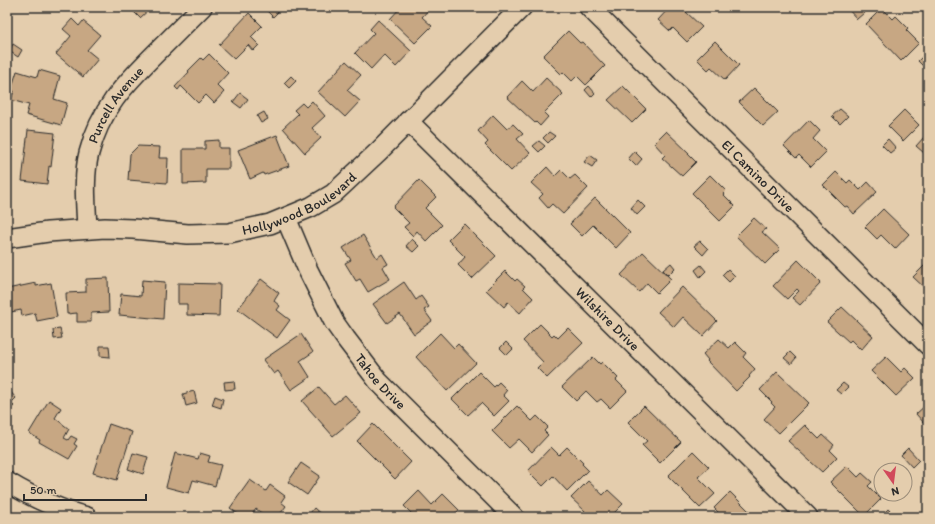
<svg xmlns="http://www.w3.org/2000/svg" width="935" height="524" viewBox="0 0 935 524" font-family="Itim,sans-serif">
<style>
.building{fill:#c7a783;stroke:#2b2b2b}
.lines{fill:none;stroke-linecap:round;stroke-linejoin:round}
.street-casing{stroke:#2b2b2b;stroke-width:22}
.street{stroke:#e4cdad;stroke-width:19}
.labels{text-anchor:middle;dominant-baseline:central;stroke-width:3;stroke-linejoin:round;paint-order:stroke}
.street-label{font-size:14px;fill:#2b2b2b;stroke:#e4cdad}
</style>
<rect width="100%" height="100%" fill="#e4cdad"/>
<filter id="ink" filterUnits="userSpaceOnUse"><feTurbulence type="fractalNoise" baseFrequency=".025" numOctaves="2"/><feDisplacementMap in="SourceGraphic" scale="8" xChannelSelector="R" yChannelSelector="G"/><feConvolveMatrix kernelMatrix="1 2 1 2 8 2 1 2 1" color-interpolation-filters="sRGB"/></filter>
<g filter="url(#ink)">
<path class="building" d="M129,7H152L140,18Z
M263,7H283L273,17Z
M401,7H431L422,17L432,26L415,43L390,19Z
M670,7H691L686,12L702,27L687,42L673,28L670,31L658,20Z
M846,7H871L857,19Z
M882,8L893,19L896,16L908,28L906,30L919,43L901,61L866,24Z
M249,13L262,26L251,37L259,45L253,51L248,45L234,59L219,45Z
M72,19L79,26L83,21L100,35L87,50L98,59L83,77L56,54L71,36L63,29Z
M378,20L411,51L396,67L384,55L371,69L355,53L374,33L370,29Z
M568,31L580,43L582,42L605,66L586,85L577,76L572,81L563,72L561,74L543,56Z
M715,41L739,65L725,80L711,67L708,70L697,59Z
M13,44L22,50L18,57L9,51Z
M928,51V71L918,61Z
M209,54L228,73L217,85L224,92L214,103L206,95L198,103L181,86L178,90L175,87L189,72L188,71L201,58L203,60Z
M346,61L361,75L347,90L360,101L345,117L318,92Z
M39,70L60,76L54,99L67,103L61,125L26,115L29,105L11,100L14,91L11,90L17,71L37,77Z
M291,76L296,81L289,88L284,83Z
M546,78L563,94L544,113L548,117L540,126L536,122L535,123L507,97L522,81L533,92Z
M589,86L595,93L591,97L585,90Z
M623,86L646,109L632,123L608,100Z
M754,88L778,112L763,126L739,102Z
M240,93L248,99L241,108L233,102Z
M312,101L325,116L312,128L321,138L305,153L283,128L298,114L294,110L302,103L306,107Z
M840,109L848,116L840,124L832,116Z
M904,110L919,125L903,141L888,126Z
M264,112L268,119L261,123L257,116Z
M493,115L507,129L513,124L523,134L517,139L530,153L511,171L485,145L488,142L478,131Z
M809,120L820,131L813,139L826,152L811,167L799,155L796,158L784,146Z
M28,130L55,133L51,167L49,166L47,184L22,181Z
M666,131L689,153L688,154L696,162L682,176L662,158L665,155L654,143Z
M549,132L555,136L548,143L543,138Z
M277,135L289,166L264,175L263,173L250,179L238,150Z
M925,136L928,139V148L924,153L916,146Z
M888,139L896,148L890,153L882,145Z
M219,140V148H229V169H206V183L183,184V149H205V141Z
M539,141L545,146L539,152L533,146Z
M138,146L160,147L159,158H168L167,183L128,180L130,154Z
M634,151L642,159L636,166L628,158Z
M590,155L597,160L592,167L584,162Z
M547,167L555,176L561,170L570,179L575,175L588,188L563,214L552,204L548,208L539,198L543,194L531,183Z
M836,172L847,183L850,180L860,190L868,182L877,192L854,214L847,206L845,207L823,185Z
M710,175L726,191L723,194L735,206L720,221L692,193Z
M419,180L436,197L425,208L442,225L426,241L417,231L413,236L404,227L409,223L393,207Z
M595,198L630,233L616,248L593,225L582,236L570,224Z
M638,200L645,207L637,215L631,208Z
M883,209L909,234L895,249L881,235L877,239L865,227Z
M754,218L766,229L762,232L780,249L765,264L736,236Z
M464,224L496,256L472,279L458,265L465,257L448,240Z
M363,235L377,258L382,254L388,264L383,267L390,279L368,292L360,279L356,281L345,263L351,260L343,248Z
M412,239L419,246L413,252L406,246Z
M700,241L708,249L703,255L694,246Z
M643,252L671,279L657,293L647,283L639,292L621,275Z
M798,260L821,283L800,305L792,298L799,291L797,289L787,299L773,286Z
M928,262V291L913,277Z
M671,263L675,268L668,275L663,270Z
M701,265L706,271L700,277L695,270Z
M728,269L735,276L729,282L722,275Z
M505,271L515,281L517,279L525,286L523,288L533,298L520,313L508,302L504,307L486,290Z
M108,278L109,312L91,313V322H77V313L67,314L66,293L86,292V279Z
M261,279L279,293L274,301L280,306L277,310L290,320L277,338L238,309Z
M142,280L165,282L163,319L119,315L121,294L141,296Z
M404,282L416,300L421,296L429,307L424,310L432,321L414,334L400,314L387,323L373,304Z
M36,283V286L51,283L57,317L37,321L35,313L22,316L21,310L11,312L7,289Z
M178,283L220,284L219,316L187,315V304H178Z
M682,287L717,321L703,336L683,317L674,327L658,312Z
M842,307L873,336L861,350L851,340L849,342L827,322Z
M540,324L552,336L554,334L558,338L568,328L583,343L547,378L537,368L543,362L523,341Z
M60,329L62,338L54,339L53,330Z
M440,333L454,348L458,344L476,363L447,391L416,357Z
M301,334L313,352L300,361L310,377L291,390L278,371L274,374L263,360Z
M719,339L729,348L735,342L746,353L743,357L755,369L749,376L750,377L736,391L707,361L708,360L703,354Z
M506,342L513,349L507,355L500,348Z
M100,346H109L110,357L100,356Z
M790,352L796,358L791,364L784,358Z
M593,357L600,364L602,362L618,378L616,380L627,391L610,408L601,399L597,402L586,391L576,401L562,387Z
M886,357L901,372L905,368L915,378L896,396L871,371Z
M479,372L494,387L499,382L507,390L503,395L509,401L494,416L481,403L468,415L452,399Z
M777,372L809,403L779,433L764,419L775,407L771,403L772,402L760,390Z
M234,381L235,389L225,390L224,382Z
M843,383L848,387L841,394L836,390Z
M319,387L334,404L345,395L361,413L333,436L302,401Z
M7,388L16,398L11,403L14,406L7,412Z
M194,391L197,403L186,406L183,394Z
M215,396L223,399L221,408L212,405Z
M49,400L61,408L55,418L69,429L64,438L68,440L71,436L77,439L74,444L77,446L69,459L39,442L40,440L29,433Z
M928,403V419L924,423L916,414Z
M517,406L532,421L537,416L548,427L544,431L548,435L532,452L519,439L509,448L492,431Z
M644,406L681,442L660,463L642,445L647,441L628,422Z
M109,424L132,432L117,480L93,473Z
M373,424L411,462L395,479L357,441Z
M805,425L819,439L823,435L834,445L830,450L837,457L822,472L788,441Z
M551,447L559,455L567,447L583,463L582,464L588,470L567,491L553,476L543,486L528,471Z
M908,448L919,460L912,467L901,455Z
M693,451L709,467L698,477L715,494L700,508L668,476Z
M133,453L148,457L143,474L128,469Z
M175,453L198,459L200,453L210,456L208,462L221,465L215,486L193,480L189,493L166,487Z
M301,463L320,476L307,495L288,482Z
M847,466L858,477L862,473L872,482L868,486L881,499L864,516L830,482Z
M250,480L266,491L270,485L285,496L281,502L286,506L278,517H267L256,509L250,517H242L230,508Z
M588,481L603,495L608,490L623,504L610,517H580L585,511L571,498Z
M419,491L432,505L443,494L459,510L451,517H415L404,506Z
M730,492L755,517H723L714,508Z
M314,508L324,517H307Z
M888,509L896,517H880Z"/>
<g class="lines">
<defs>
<g id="street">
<path id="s1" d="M589,7L928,345"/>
<path id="s2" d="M408,121L808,517"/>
<path id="s3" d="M286,218L308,270L334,322L346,339L378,381L514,517"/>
<path id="s4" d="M87,229C86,204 83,177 89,153C100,110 124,85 154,55C170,39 186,23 202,7"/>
<path id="s5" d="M7,238L48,232L105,228L133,229L188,234L229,233L270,224L311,207L333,194L379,151L522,7"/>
<path d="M7,482C32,497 58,510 87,517"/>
</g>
</defs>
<use href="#street" class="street-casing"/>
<use href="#street" class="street"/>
</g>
</g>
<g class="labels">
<g class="street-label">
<text stroke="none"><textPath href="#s4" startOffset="132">Purcell Avenue</textPath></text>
<text stroke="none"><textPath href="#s1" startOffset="239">El Camino Drive</textPath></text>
<text stroke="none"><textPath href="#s5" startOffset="300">Hollywood Boulevard</textPath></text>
<text stroke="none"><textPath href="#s2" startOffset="281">Wilshire Drive</textPath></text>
<text stroke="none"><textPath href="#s3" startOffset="190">Tahoe Drive</textPath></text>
</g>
</g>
<rect width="935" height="524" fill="none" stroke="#e4cdad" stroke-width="24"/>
<rect x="12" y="12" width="911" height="500" fill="none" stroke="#2b2b2b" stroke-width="1.5" filter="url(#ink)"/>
<g transform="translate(893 482) rotate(166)"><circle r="19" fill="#e4cdad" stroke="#9a8c79"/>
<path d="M0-3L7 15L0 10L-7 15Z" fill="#d1495b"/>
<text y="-6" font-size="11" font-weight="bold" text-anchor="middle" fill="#2b2b2b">N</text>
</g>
<path d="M24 494v6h122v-6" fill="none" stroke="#2b2b2b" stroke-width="2"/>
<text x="30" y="494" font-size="12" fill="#2b2b2b" stroke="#e4cdad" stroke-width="3" paint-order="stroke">50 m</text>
</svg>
